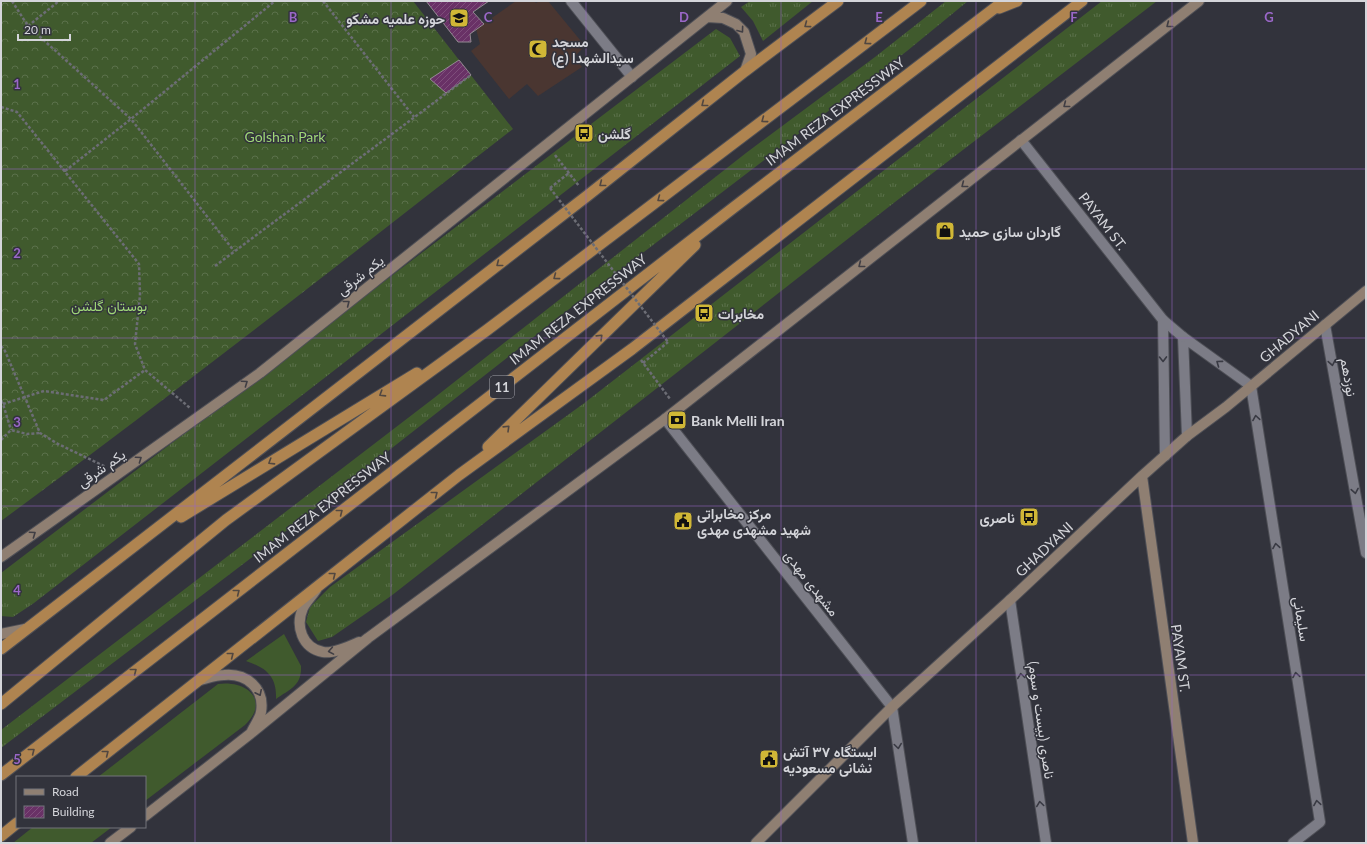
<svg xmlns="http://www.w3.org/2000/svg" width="1367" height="844" viewBox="0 0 1367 844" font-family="Lato,Vazirmatn,sans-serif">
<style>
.education{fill:#4a3631}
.grass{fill:url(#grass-tufts)}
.forest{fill:url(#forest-crowns)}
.garden{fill:#405a2d}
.building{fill:url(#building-hatch);stroke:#938a92}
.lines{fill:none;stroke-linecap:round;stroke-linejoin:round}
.minor-casing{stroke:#4e4f56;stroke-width:12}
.tertiary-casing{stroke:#4e4f56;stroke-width:12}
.secondary-casing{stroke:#4e4f56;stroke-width:12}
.trunk-casing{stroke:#4e4f56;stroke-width:13}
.path{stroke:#6c6d75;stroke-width:2.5;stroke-dasharray:3 2;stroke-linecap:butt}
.minor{stroke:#7c7c86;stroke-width:10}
.tertiary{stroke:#7c7c86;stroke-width:10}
.secondary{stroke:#8f7f72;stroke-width:10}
.trunk{stroke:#af8450;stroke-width:11}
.path-bridge{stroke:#6c6d75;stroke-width:2.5;stroke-dasharray:3 2;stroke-linecap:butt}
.oneway{stroke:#514741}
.oneway2{stroke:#403e44}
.oneway3{stroke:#393a43}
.grid{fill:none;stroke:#9a67c8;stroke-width:1;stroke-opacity:0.55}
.labels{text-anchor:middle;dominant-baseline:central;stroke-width:3;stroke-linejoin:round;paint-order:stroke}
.shield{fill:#32333c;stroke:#a3a4ab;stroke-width:1}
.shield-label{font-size:13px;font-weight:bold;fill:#d4d5da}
.poi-label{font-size:14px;font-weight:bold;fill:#d4d5da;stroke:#32333c;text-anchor:start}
.street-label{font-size:14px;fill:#d4d5da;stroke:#32333c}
.park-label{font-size:14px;fill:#9fd777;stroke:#32333c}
.grid-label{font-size:13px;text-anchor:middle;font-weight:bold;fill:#9a67c8;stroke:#32333c;stroke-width:3;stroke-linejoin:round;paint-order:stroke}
</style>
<defs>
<pattern id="grass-tufts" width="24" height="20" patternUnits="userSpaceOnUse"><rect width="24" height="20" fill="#405a2d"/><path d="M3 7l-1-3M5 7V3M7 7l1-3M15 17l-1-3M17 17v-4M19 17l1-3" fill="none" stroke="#5b714b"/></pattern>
<pattern id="forest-crowns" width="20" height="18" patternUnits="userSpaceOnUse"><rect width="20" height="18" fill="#405a2d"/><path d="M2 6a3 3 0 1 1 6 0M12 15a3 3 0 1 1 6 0" fill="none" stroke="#5b714b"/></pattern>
<pattern id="building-hatch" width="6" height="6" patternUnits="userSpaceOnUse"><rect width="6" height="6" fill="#693166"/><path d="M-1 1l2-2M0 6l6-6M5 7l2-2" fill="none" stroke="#7e4e7b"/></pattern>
</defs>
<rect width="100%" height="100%" fill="#32333c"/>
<path class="education" d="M516,1H534L536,3L539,1H548L585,46L574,57L582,67L538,96L527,84L509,99L471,51L480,44L476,29Z"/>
<path class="grass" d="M750,1H813L763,41L753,21L741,7Z
M946,1H968L907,51L568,310L272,542L1,748V730L434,398L746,153L875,57Z
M1102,1H1157L895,202L391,596L332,637L318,641L306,622L310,607L330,587L583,404Z
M716,29L730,38L740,56L34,603L13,617L1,616V573Z"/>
<path class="forest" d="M1,1H413L513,129C343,261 174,394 1,521Z"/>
<path class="garden" d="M284,634L301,666C302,686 290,689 276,699C277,676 266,668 246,661Z
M218,684C246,680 271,700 245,725L145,801V777H98Z
M33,827H112L91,843H13Z"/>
<path class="building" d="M426,1H489L473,12L484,24L470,34L471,42H458Z
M459,60L471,75L446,93L430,79Z"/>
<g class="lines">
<defs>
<path id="minor" d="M571,1L632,77
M1021,140L1163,320L1165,456
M1325,325L1366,553
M1183,337L1251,386L1320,822L1293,843
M1183,337L1187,436
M665,419L892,707L913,843
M1010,600L1046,843"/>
<path id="tertiary" d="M1163,320L1183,337"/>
<path id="secondary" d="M707,17L723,18L736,24L744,32L751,54L745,71
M1142,476L1193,843
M1,557L260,373L727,1
M316,590C312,596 306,602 303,608C295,626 302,648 323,652C333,654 350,646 359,642
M1,634L25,629
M200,680C208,678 216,675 224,675C246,673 265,688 261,712C260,718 255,725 252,731
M145,816L250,734L368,638L665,419L1199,1
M110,843L131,827
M756,843L892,707L1010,600L1142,476L1187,436L1226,407L1366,291"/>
<path id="trunk" d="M999,8L1017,1
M488,447L695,245
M181,517L417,373
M1,649L587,196L745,71L838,1
M1,704L226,520L487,330L921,1
M1,775L733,208L1004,1
M76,777L459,475L632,349L1082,1
M1,836L17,823"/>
</defs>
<use href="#minor" class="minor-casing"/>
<use href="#tertiary" class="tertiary-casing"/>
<use href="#secondary" class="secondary-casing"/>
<use href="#trunk" class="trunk-casing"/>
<path class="path" d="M12,1L28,26L131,119L234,251
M323,1L414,117
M28,26L59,1
M1,107L17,112L139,264L140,295L135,344L145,370L190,408
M555,155L579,186
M65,171L131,119L275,1
M550,188L569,173
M215,266L471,75
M1,346L5,351L40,433L58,444L106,467
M641,360L670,399
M643,363L668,342
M1,401L3,404L11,430
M3,404L44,391L104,400L145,370
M1,440L11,430L27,434L40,433"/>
<use href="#minor" class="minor"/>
<use href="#tertiary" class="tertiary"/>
<use href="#secondary" class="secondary"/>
<use href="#trunk" class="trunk"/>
<path class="path-bridge" d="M550,188L668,342"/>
</g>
<defs><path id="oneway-chevron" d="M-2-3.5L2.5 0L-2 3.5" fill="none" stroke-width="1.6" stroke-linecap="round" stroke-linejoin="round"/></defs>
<g class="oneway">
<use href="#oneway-chevron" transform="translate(807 25) rotate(143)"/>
<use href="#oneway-chevron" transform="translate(867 42) rotate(143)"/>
<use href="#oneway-chevron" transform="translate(704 104) rotate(142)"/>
<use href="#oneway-chevron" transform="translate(764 120) rotate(143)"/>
<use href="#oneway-chevron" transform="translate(602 184) rotate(142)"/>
<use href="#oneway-chevron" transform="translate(660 199) rotate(143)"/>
<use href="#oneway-chevron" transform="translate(499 264) rotate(142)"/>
<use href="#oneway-chevron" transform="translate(556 277) rotate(143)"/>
<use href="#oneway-chevron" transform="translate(600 337) rotate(-44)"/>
<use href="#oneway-chevron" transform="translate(382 394) rotate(148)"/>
<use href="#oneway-chevron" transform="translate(507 428) rotate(-44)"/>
<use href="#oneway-chevron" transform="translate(271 462) rotate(148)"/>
<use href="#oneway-chevron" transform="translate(435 494) rotate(-38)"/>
<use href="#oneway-chevron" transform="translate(340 512) rotate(-38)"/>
<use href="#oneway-chevron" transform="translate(333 575) rotate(-38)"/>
<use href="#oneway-chevron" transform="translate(237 592) rotate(-38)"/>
<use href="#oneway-chevron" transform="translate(231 655) rotate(-38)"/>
<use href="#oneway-chevron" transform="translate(134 671) rotate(-38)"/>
<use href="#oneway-chevron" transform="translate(32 751) rotate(-38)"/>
<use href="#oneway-chevron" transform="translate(106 753) rotate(-38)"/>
</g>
<g class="oneway2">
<use href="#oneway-chevron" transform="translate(1169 25) rotate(142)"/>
<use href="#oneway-chevron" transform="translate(741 30) rotate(54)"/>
<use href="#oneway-chevron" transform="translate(1066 105) rotate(142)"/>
<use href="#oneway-chevron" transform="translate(964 185) rotate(142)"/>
<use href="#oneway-chevron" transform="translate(861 265) rotate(142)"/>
<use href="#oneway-chevron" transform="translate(347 303) rotate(-38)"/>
<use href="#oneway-chevron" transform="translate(245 383) rotate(-35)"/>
<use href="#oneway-chevron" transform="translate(139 459) rotate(-35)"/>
<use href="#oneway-chevron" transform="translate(33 534) rotate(-35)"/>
<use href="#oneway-chevron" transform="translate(331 651) rotate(170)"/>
<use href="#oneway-chevron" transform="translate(259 693) rotate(64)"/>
</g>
<g class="oneway3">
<use href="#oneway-chevron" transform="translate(1163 359) rotate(89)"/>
<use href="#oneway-chevron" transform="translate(1219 363) rotate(-144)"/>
<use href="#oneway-chevron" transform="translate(1332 363) rotate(80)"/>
<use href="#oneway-chevron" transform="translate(1256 418) rotate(-99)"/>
<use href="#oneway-chevron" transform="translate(1355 491) rotate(80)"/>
<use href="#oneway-chevron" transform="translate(1276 546) rotate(-99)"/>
<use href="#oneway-chevron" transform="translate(1296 675) rotate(-99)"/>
<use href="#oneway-chevron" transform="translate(1021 676) rotate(-98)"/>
<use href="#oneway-chevron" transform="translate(898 746) rotate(82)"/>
<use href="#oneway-chevron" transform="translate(1317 803) rotate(-99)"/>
<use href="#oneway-chevron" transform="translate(1040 804) rotate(-98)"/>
</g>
<path class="grid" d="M195,1V843M391,1V843M586,1V843M781,1V843M976,1V843M1172,1V843M1,169H1366M1,338H1366M1,506H1366M1,675H1366"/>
<defs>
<symbol id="university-square" viewBox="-11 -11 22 22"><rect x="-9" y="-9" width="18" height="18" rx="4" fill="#d0b736" stroke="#32333c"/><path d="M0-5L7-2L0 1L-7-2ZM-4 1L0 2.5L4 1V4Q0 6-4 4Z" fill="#111"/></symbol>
<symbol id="mosque-square" viewBox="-11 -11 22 22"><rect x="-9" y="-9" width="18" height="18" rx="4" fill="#d0b736" stroke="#32333c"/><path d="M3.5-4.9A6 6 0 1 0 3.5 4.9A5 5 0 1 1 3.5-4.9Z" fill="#111"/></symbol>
<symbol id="bus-square" viewBox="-11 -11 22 22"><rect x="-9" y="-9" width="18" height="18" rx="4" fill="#d0b736" stroke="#32333c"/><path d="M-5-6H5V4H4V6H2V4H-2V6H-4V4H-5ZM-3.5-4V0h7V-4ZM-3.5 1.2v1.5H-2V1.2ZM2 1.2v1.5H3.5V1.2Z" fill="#111"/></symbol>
<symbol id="shop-square" viewBox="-11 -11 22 22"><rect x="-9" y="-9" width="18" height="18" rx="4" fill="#d0b736" stroke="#32333c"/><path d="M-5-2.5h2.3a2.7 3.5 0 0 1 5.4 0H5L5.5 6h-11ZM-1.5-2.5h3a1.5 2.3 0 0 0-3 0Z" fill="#111"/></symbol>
<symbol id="bank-square" viewBox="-11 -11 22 22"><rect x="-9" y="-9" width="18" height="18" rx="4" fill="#d0b736" stroke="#32333c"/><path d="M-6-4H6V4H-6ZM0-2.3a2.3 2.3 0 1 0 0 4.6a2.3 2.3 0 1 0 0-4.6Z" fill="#111"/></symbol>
<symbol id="civic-square" viewBox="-11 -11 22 22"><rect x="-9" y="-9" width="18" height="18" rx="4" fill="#d0b736" stroke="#32333c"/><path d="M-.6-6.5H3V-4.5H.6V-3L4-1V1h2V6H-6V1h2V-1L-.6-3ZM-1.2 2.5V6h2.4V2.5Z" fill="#111"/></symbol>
</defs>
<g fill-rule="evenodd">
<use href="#university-square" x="448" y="7" width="22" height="22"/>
<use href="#mosque-square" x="527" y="38" width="22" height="22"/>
<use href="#bus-square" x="573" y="122" width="22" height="22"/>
<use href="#shop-square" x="934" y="220" width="22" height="22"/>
<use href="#bus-square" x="693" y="302" width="22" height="22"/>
<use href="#bank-square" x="666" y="409" width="22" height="22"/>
<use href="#bus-square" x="1018" y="506" width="22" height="22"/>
<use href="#civic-square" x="672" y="510" width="22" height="22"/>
<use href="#civic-square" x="758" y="748" width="22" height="22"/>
</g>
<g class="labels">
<rect class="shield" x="490" y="376" width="24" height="22" rx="3"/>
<g class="shield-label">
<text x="502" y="387">11</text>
</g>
<g class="poi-label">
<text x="445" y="18" text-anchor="end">حوزه علمیه مشکو</text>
<text x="552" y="41">مسجد<tspan x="552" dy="16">سیدالشهدا (ع)</tspan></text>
<text x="598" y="133">گلشن</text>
<text x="959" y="231">گاردان سازی حمید</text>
<text x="718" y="313">مخابرات</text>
<text x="691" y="420">Bank Melli Iran</text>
<text x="697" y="513">مرکز مخابراتی<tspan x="697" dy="16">شهید مشهدی مهدی</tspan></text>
<text x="1015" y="517" text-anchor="end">ناصری</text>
<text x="783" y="751">ایستگاه ۳۷ آتش<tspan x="783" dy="16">نشانی مسعودیه</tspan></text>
</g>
<g class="street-label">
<text transform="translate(835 111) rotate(-37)">IMAM REZA EXPRESSWAY</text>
<text transform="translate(1103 221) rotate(52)">PAYAM ST.</text>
<text transform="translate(360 275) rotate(-38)">یکم شرقی</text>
<text transform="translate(578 309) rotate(-38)">IMAM REZA EXPRESSWAY</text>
<text transform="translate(1289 336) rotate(-40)">GHADYANI</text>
<text transform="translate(1349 377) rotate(80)">نوزدهم</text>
<text transform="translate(101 468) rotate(-35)">یکم شرقی</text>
<text transform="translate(322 507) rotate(-38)">IMAM REZA EXPRESSWAY</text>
<text transform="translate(1044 549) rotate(-43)">GHADYANI</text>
<text transform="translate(812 583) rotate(52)">مشهدی مهدی</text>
<text transform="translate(1302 619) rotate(81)">سلیمانی</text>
<text transform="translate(1181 658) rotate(82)">PAYAM ST.</text>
<text transform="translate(1042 720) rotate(82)">ناصری (بیست و سوم)</text>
</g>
<g class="park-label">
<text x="285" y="136">Golshan Park</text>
<text x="109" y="305">بوستان گلشن</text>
</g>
</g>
<g class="grid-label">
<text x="293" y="22">B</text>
<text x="488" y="22">C</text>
<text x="684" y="22">D</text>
<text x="879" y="22">E</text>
<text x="1074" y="22">F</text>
<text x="1269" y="22">G</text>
<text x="17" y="89">1</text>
<text x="17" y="258">2</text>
<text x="17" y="427">3</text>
<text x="17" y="595">4</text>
<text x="17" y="764">5</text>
</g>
<rect width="1367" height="844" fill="none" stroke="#d4d5da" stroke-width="4"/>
<rect x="16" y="776" width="130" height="52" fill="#32333c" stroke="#73747b"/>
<rect x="24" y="789" width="20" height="6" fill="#8f7f72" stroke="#73747b"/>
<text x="52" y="796" font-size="12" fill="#d4d5da">Road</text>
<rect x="24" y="806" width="20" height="12" fill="url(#building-hatch)" stroke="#73747b"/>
<text x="52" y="816" font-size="12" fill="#d4d5da">Building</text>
<path d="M18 34v6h52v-6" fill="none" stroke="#d4d5da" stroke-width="2"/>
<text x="24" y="34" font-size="12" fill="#d4d5da" stroke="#32333c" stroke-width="3" paint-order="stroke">20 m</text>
</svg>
